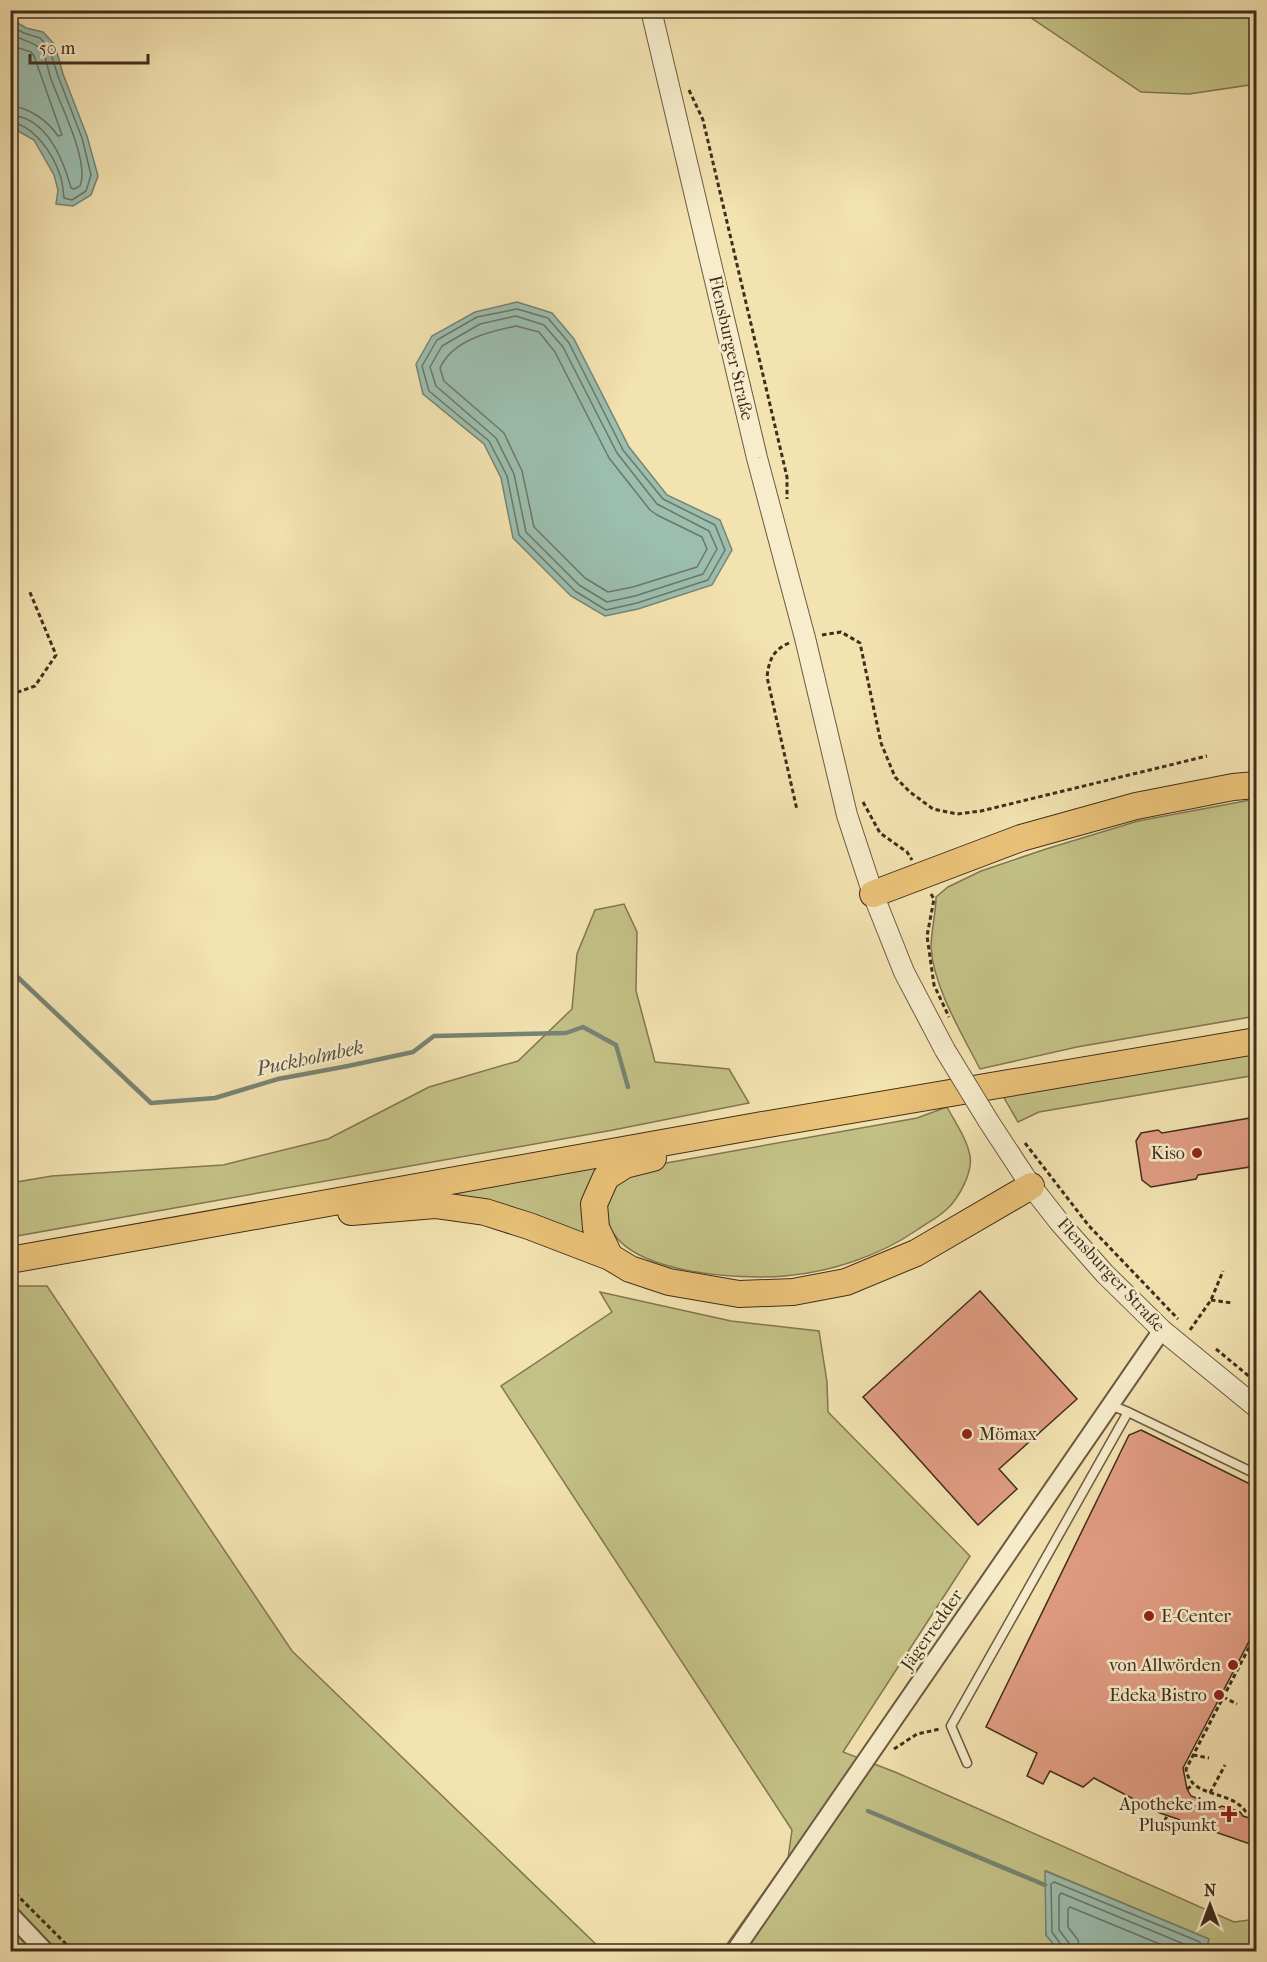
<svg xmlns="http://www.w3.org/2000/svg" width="1267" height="1962" viewBox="0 0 1267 1962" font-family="'IM FELL French Canon',serif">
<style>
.green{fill:#c3c186;stroke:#827751;stroke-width:1.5}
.water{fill:#9bbeaf;stroke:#778474;stroke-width:1.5}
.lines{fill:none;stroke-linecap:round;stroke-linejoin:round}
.shore{stroke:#6e7666;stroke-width:1.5}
.stream{stroke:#778474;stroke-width:4.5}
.building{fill:#e19d83;stroke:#412d1c;stroke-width:1.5}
.service-casing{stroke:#6e5a41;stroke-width:11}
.minor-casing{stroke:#6e5a41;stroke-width:20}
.tertiary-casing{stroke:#6e5a41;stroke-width:22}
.primary-casing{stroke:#412d1c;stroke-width:28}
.path{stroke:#412d1c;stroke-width:3;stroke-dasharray:4.5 3;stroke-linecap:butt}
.service{stroke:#f7edcc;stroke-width:8}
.minor{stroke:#f7edcc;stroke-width:16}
.tertiary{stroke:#f7edcc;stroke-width:20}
.primary{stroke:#eac278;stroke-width:26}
.tertiary-bridge-casing{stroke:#6e5a41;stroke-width:22;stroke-linecap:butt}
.tertiary-bridge{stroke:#f7edcc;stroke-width:20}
.poi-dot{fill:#8f2418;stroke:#f7edcc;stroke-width:2}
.labels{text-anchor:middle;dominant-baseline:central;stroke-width:5;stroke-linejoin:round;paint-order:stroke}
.street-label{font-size:18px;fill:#412d1c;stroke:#f7edcc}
.poi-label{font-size:18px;fill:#412d1c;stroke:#f7edcc;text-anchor:end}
.water-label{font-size:20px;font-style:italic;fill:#585141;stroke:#f7edcc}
</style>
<rect width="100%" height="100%" fill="#f3e3b1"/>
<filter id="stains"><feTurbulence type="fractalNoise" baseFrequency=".00333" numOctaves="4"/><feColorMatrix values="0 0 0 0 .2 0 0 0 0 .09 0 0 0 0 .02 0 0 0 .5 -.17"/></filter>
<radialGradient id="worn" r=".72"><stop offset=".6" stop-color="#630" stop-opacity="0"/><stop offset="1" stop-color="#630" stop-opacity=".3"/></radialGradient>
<path class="green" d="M1021,11H1256V84L1189,94L1141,92Z
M1256,799V1016L1077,1047L980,1069C962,1034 934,988 931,948C931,930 936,914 936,897L948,887L981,871L1046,849L1138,821Z
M624,904L637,932L636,991L655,1062L729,1069L749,1103L613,1130L11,1237V1183L52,1176L223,1165L328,1139L429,1087L518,1061L572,1009L577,954L595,910Z
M1256,1051V1075L1039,1112L1018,1122L1003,1096Z
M947,1107C955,1122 967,1139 970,1156C973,1172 959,1198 947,1209C939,1217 927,1223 917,1230C879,1256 831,1272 785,1276C740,1280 622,1274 608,1221C600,1188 621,1182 644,1167L917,1118Z
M599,1167L591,1239L450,1196L462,1192Z
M10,1286H47L292,1651L603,1951H11Z
M600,1292L731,1321L819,1331L827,1382L828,1412L970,1556L843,1752L895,1772L1234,1922L1256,1919V1951H1206L1209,1939L1046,1871V1935L1059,1951H722L788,1858L792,1830L501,1386L612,1312Z"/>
<path class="water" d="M11,19L26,28L43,32L55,45L63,74L87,136L98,176L91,195L73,206L56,204L58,190L54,175L34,140L11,127Z
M517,302L552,313L574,339L629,447L667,495L720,520L732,550L712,585L638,609L605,616L571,596L513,538L501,478L484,444L423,394L416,364L432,336L475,312Z
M1045,1871L1209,1939L1206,1951H1059L1046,1935Z"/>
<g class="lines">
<path class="shore" d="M10,26L24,33L40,38L49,48L58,76L82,138L91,175L86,191L72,200L64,198C63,191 63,183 60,175C53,154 34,125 10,122
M10,34C20,40 37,42 43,52C47,60 48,71 51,79C60,104 90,162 80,186L74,189L71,188C63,159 46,117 10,115
M10,45L31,52L34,56L62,135L58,136C48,121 29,107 10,106
M517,309L548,318L569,343L623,450L663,499L715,525L725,550L708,580L637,603L606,610L575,591L519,535L507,476L489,441L429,391L422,366L437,340L477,317Z
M516,316L544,325L563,347L617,453L657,504L709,531L717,549L703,574L635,596L607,602L579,585L526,532L514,474L496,438L436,386L430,367L442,346L480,324Z
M516,326L539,332L555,352L609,458L650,510L657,515L702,537L707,549L697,567L633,587L608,592L585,578L534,527L522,471L504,433L444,381L440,368C453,340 488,332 516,326Z
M1063,1952L1062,1946L1052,1932L1051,1884L1054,1882L1200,1942V1952
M1071,1952L1069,1943L1059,1930V1896L1061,1893L1191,1947L1193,1952
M1080,1952L1078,1940L1068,1927V1909L1070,1907L1179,1952"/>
<path class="stream" d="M10,970L151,1103L215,1098L278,1079L348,1066L413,1052L434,1036L566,1033L583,1027L616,1045L628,1087
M868,1811L1045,1885
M1206,1951L1213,1952"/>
</g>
<path class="building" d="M1256,1117V1166L1198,1175L1196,1179L1151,1187L1142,1180L1136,1141L1141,1133L1158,1130L1162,1133Z
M980,1291L1077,1399L999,1469L1017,1489L978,1525L863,1397Z
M1141,1430L1256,1487V1628L1183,1768L1187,1789L1191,1796L1210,1803L1212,1806L1218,1808L1222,1806L1240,1812L1243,1816L1256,1820V1846L1160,1813L1094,1778L1083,1787L1050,1771L1043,1784L1027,1776L1037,1753L986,1727L1129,1435Z"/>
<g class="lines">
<defs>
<path id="service" d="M1128,1412L1256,1474
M967,1763L951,1726L1128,1412L1110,1405"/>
<path id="minor" d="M10,1914L46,1952
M734,1952L1162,1330"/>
<path id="tertiary" d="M651,10L757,458L805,638L847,815L873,894L904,972L945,1050
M989,1122L1031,1186L1060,1223L1105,1274L1162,1330L1256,1407"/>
<path id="primary" d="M873,894L1021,838L1136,806L1233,787L1256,785
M351,1212L435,1205L485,1212L529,1226L610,1257L630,1269L669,1282L739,1294L793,1292L846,1282L916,1253L1031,1186
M610,1257L596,1228L594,1204L606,1177L625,1165L653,1158
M10,1260L751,1127L1256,1041"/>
</defs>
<use href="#service" class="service-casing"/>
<use href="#minor" class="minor-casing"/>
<use href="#tertiary" class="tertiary-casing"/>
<use href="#primary" class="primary-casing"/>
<path class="path" d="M689,90L703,120L787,477V499
M822,635L841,632L860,643L881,743L895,777L910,792L933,809L957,814L981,811L1207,756
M789,643C773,650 769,660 767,677L797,810
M10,695L35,686L56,655L29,590
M863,802L880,833L907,852L912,860
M931,894L934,899L927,936L934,985L949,1017
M1025,1143L1089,1226L1178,1319
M1211,1300L1232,1303
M1190,1330L1211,1300L1223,1271
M1216,1349L1256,1382
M1256,1634L1186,1769C1190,1795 1220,1791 1238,1804C1247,1810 1242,1812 1256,1817
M1223,1697L1237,1704
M894,1749L917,1734L940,1729
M1193,1755L1209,1758
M1187,1789L1193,1785
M1210,1793L1225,1765
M1165,1821L1167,1815
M10,1888L74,1952"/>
<use href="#service" class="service"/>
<use href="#minor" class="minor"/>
<use href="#tertiary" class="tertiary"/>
<use href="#primary" class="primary"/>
<defs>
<path id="tertiary-bridge" d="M945,1050L989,1122"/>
</defs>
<use href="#tertiary-bridge" class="tertiary-bridge-casing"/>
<use href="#tertiary-bridge" class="tertiary-bridge"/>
</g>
<g class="poi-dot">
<circle cx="1197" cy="1153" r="6"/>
<circle cx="967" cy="1434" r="6"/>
<circle cx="1149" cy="1616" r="6"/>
<circle cx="1233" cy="1665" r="6"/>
<circle cx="1219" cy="1695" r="6"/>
<path d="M1226 1805h6v6h6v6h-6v6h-6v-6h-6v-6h6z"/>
</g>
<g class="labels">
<g class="street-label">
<text transform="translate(731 348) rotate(77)">Flensburger Straße</text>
<text transform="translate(1111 1275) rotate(47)">Flensburger Straße</text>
<text transform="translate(932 1630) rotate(-55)">Jägerredder</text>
</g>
<g class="poi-label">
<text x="1185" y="1153">Kiso</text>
<text x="979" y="1434" text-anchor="start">Mömax</text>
<text x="1161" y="1616" text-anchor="start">E-Center</text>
<text x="1221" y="1665">von Allwörden</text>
<text x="1207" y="1695">Edeka Bistro</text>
<text x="1217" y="1804">Apotheke im<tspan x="1217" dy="21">Pluspunkt</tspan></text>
</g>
<g class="water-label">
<text transform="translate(310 1058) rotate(-12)">Puckholmbek</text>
</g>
</g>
<rect width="1267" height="1962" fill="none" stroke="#f3e3b1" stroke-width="36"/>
<rect x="12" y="12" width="1243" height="1938" fill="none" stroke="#412d1c" stroke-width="3"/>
<rect x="18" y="18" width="1231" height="1926" fill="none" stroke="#412d1c" stroke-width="1.5"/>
<g transform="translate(1210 1905)" stroke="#f7edcc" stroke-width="4.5" paint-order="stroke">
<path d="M0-4.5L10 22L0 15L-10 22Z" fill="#412d1c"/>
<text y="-9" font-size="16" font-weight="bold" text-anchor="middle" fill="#412d1c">N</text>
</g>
<path d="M30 54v9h118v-9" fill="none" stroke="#412d1c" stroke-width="3"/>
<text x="39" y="54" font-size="18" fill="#412d1c" stroke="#f7edcc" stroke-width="4.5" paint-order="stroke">50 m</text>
<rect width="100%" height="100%" filter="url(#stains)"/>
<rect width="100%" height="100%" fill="url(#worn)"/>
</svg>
